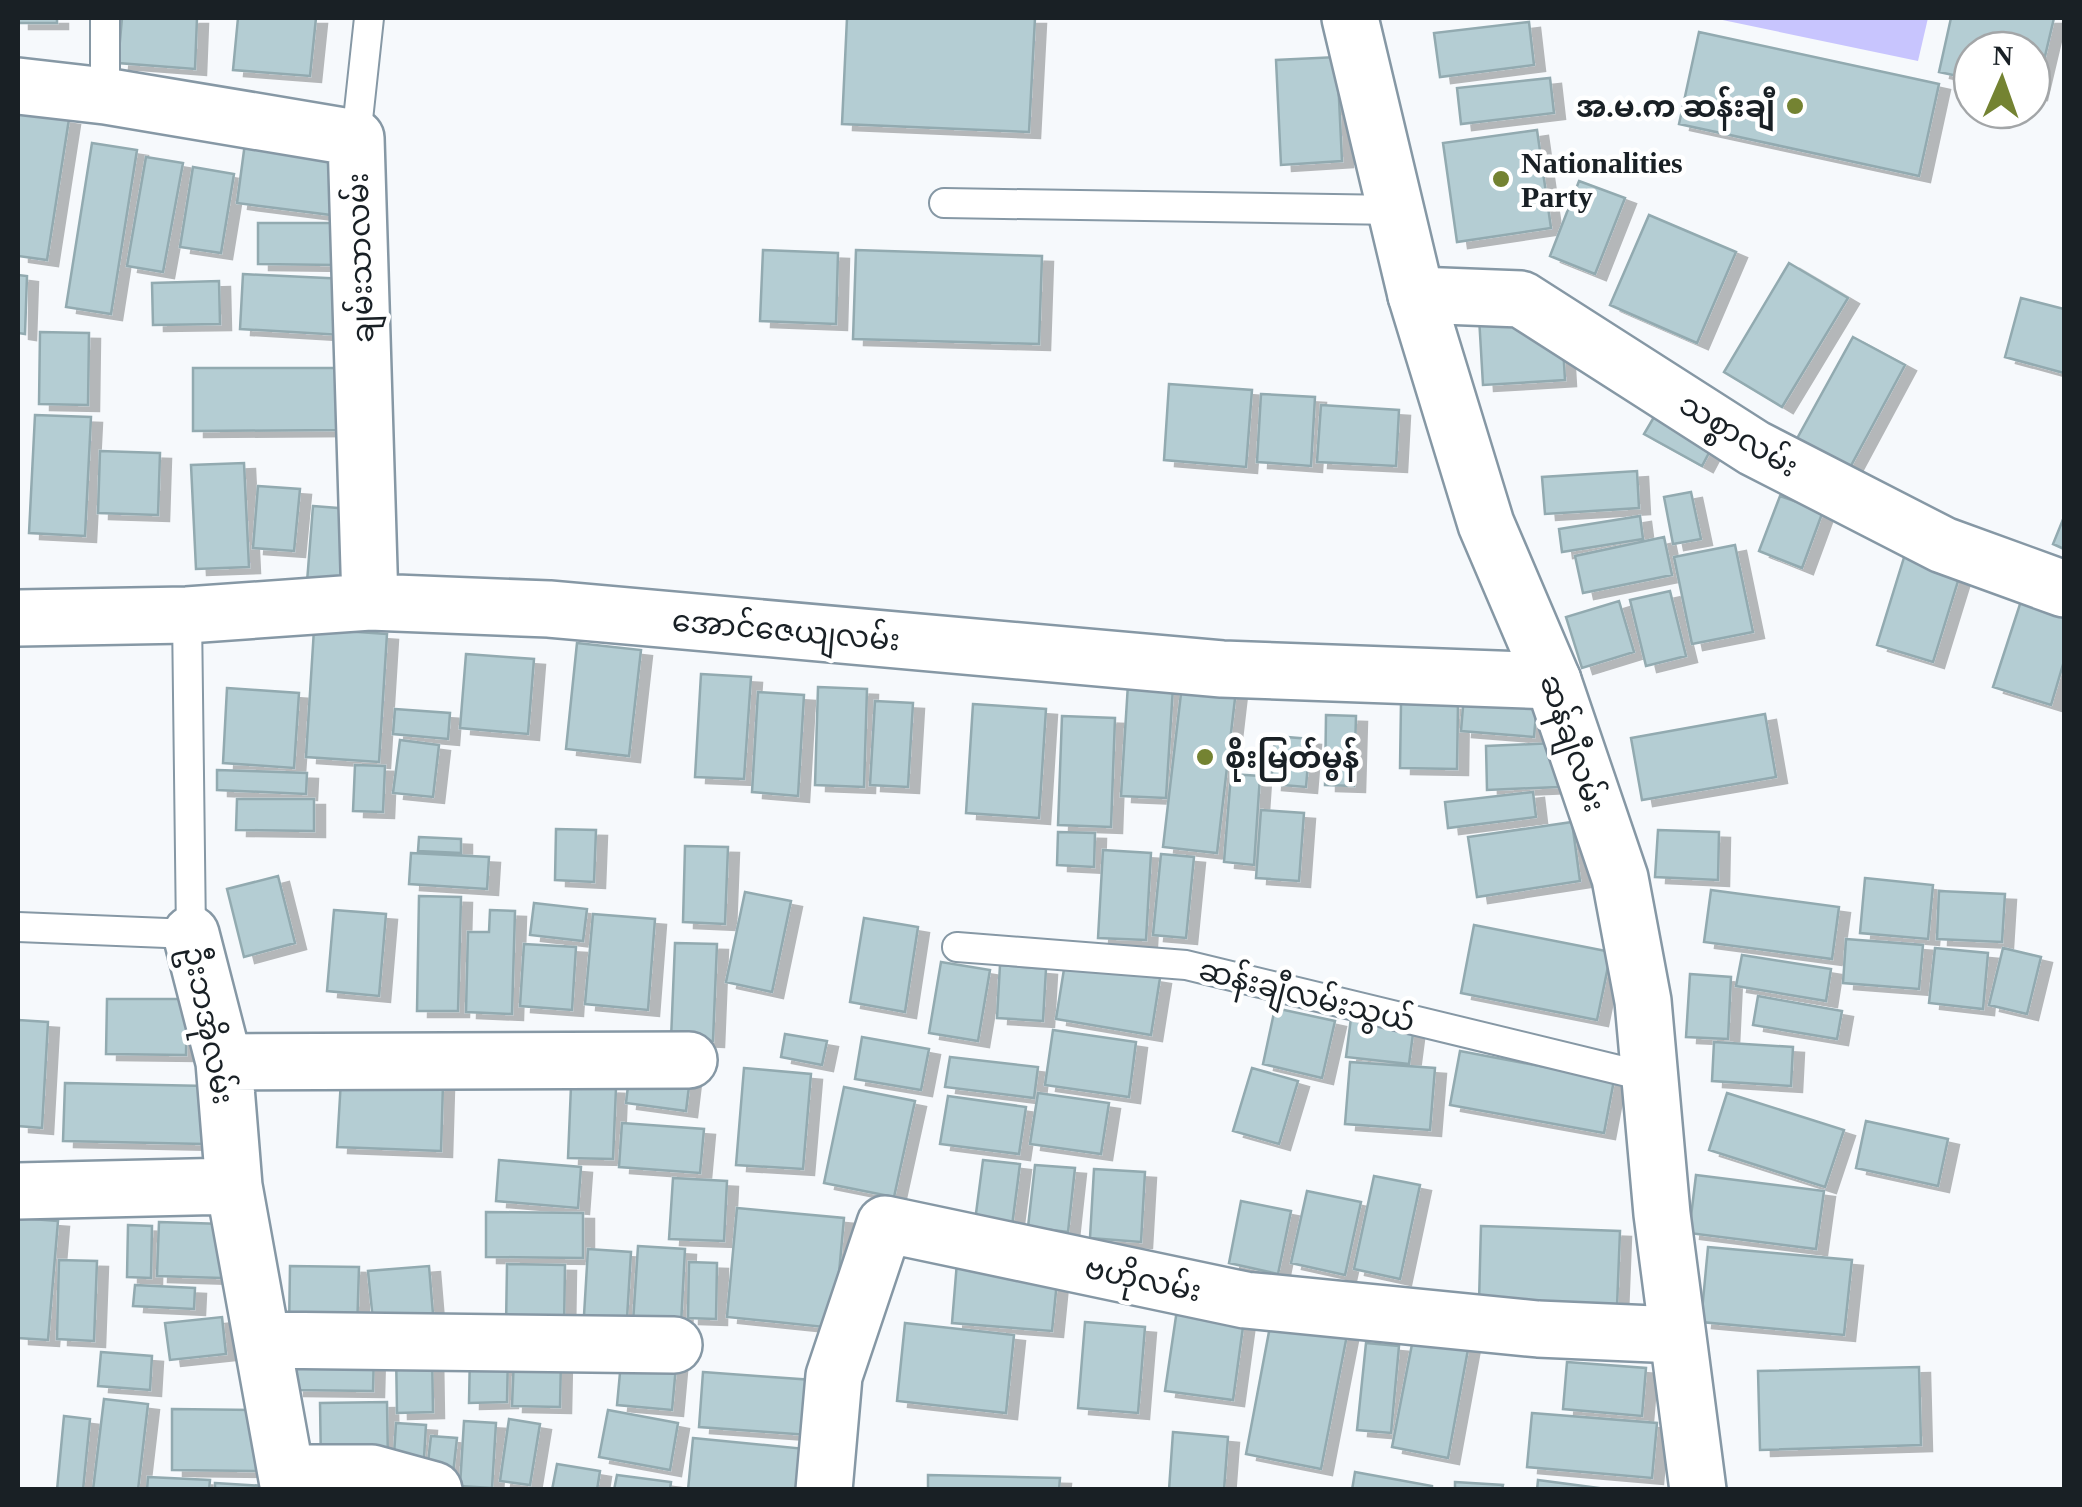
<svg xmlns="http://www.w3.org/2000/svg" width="2082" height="1507" viewBox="0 0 2082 1507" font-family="'Times New Roman','Noto Sans Myanmar',serif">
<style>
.green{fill:#c8c5fe}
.building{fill:#b4cdd3;stroke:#92aab0;stroke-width:2.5;filter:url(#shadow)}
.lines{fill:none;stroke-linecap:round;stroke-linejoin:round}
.lane-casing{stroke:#8698a5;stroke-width:32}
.street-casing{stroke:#8698a5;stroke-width:60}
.secondary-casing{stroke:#8698a5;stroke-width:60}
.lane{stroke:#fff;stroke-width:28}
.street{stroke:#fff;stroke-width:55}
.secondary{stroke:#fff;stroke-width:55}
.poi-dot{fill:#748332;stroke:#fff;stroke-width:4}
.labels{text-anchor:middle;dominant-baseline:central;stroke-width:9;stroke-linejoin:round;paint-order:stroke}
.poi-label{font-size:30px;font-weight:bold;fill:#192025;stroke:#fff;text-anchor:start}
.street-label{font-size:30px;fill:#192025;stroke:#fff}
</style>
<defs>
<filter id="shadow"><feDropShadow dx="11" dy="6" stdDeviation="0" flood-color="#0004"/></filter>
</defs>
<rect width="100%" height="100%" fill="#f6f9fc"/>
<path class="green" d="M1713,18H1928L1918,61Z"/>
<path class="building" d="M18,18H57V23H18Z
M122,18H197L195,69L118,63Z
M238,18H316L310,76L233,70Z
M847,18H1035L1029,132L842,124Z
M1951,18H2054L2036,94L2032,93V50H1972V79L1939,72Z
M1529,22L1534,65L1440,77L1434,33Z
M1699,32L1939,84L1919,176L1679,124Z
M1337,57L1342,161L1281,165L1276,60Z
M1550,78L1554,113L1461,124L1457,88Z
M18,111L69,119L47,260L18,256Z
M1537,130L1551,228L1457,242L1443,143Z
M92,143L137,150L111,314L66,307Z
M245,143L347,156L339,216L237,203Z
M146,157L183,163L163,272L127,266Z
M193,167L234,174L221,253L180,247Z
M1579,181L1625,198L1595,274L1550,256Z
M1649,215L1736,252L1697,343L1610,305Z
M258,223H338L337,265L258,264Z
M763,250L838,253L836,324L760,321Z
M856,250L1042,256L1039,344L853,339Z
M1789,263L1848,298L1782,407L1724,372Z
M243,274L346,279L342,335L240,329Z
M18,275L27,276L25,334L18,333Z
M219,281L220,324L153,325L152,283Z
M2021,298L2064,309V373L2005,357Z
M1561,313L1565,380L1483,385L1479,317Z
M40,332L89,333L88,405L39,404Z
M1853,337L1905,365L1847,473L1794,444Z
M193,368H342V430L193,431Z
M1169,384L1252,390L1246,467L1164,460Z
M1261,394L1315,397L1311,466L1257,462Z
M1664,400L1721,430L1702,466L1644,434Z
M1321,405L1399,410L1396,466L1317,462Z
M35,415L91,417L85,536L29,533Z
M100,451L160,453L158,515L98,513Z
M244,463L249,567L196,569L191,465Z
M1637,471L1639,508L1545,514L1542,477Z
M258,486L300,489L294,551L253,548Z
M1691,492L1701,539L1673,544L1664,497Z
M1780,496L1823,511L1802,568L1759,551Z
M313,506L363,510L357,586L307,582Z
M1640,516L1643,539L1562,552L1559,529Z
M2064,517V549L2053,544Z
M1664,537L1672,575L1583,593L1575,556Z
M1735,545L1753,632L1692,644L1674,557Z
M1906,551L1962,568L1933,662L1877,645Z
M1670,591L1686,656L1646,666L1630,600Z
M1619,601L1634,652L1582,668L1566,617Z
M2021,601L2064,614V661L2051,705L1993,687Z
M314,629L387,634L379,762L306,757Z
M577,643L641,650L629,756L566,749Z
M466,654L534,659L528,734L460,728Z
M701,674L751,677L744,779L695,777Z
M1128,684L1173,687L1166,798L1121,796Z
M1182,685L1236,690L1217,853L1163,847Z
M818,687L867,689L864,787L815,785Z
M227,688L299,693L294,768L223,763Z
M758,692L804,695L798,796L752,792Z
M1464,695L1537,701L1534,737L1461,731Z
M875,701L913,703L908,787L870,785Z
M1401,703L1458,704L1457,769L1400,768Z
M973,704L1046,709L1039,818L966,813Z
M395,709L450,713L448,739L393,734Z
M1765,714L1776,777L1642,800L1631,738Z
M1326,715L1356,716L1354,786L1325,785Z
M1062,716L1115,718L1111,827L1058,825Z
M1275,736L1310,739L1306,787L1271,784Z
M400,740L439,745L433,797L393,793Z
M1556,743L1558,787L1487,790L1486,746Z
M355,765L385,766L383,812L353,811Z
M217,770L307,773L306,794L217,790Z
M1231,774L1260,776L1254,865L1224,862Z
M1533,792L1536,817L1448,828L1445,802Z
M237,799H314V831L236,830Z
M1261,810L1304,813L1299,881L1256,878Z
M1572,822L1580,881L1477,897L1468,837Z
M556,829L596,830L594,882L555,880Z
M1658,830L1719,832L1718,880L1655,877Z
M1058,832L1095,833L1094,867L1057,865Z
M419,837L461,839V853L418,851Z
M685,846L728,847L725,924L683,922Z
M1103,850L1151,853L1146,940L1098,938Z
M411,853L489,857L487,889L409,884Z
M1161,854L1194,857L1186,938L1153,935Z
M278,876L295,943L244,957L227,889Z
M1865,878L1933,885L1928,939L1860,933Z
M1711,890L1839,907L1832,959L1704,942Z
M1939,891L2005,894L2002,942L1937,939Z
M745,892L791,901L772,992L726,982Z
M419,896L461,897L458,1011H417Z
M534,903L587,909L583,941L530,935Z
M334,910L386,914L379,996L327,991Z
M490,910L515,911L512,1014L466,1012L468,932H489Z
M593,914L655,919L648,1010L585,1004Z
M864,918L918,927L905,1012L850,1002Z
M1474,925L1611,952L1597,1020L1461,993Z
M1846,939L1923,945L1919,989L1843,983Z
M675,943L717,944L713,1041L671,1039Z
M524,944L576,947L572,1010L520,1006Z
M1935,948L1988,953L1983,1009L1929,1003Z
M2003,948L2041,957L2027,1014L1989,1005Z
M1742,955L1831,969L1826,1001L1736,986Z
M941,962L990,970L978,1041L929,1033Z
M1065,963L1160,978L1151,1035L1056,1019Z
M1000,965L1046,969L1043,1021L997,1018Z
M1690,974L1731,977L1728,1039L1686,1037Z
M1758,996L1842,1011L1837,1039L1753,1025Z
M107,999H187L186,1055L106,1054Z
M1275,1008L1335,1021L1322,1078L1263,1064Z
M1351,1018L1414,1026L1409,1064L1346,1057Z
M18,1020L48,1022L42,1128L18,1126Z
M1053,1030L1136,1042L1129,1097L1045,1085Z
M785,1034L827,1041L822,1065L781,1057Z
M862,1037L929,1049L921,1090L855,1079Z
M1714,1042L1793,1047L1791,1086L1712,1081Z
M1460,1051L1614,1080L1604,1133L1450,1105Z
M950,1057L1038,1067L1034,1098L945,1087Z
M1350,1062L1435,1068L1430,1130L1345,1124Z
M744,1068L811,1074L803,1169L736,1165Z
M1252,1068L1298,1081L1279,1144L1233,1131Z
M630,1069L690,1078L686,1111L626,1103Z
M341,1080L443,1084L441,1151L337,1147Z
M65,1083L206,1086L204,1144L63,1141Z
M571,1086L616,1088L613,1159L568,1158Z
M844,1087L915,1101L894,1197L824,1183Z
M1038,1093L1109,1103L1101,1154L1030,1144Z
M1727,1093L1844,1130L1825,1187L1709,1150Z
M948,1096L1026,1107L1019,1154L940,1144Z
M1866,1121L1948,1139L1938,1186L1856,1168Z
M622,1123L704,1129L700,1173L619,1167Z
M499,1160L581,1167L578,1208L496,1201Z
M983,1160L1020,1164L1012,1226L975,1221Z
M1035,1165L1075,1168L1068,1232L1028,1227Z
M1094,1169L1145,1172L1141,1242L1090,1238Z
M1696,1175L1824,1191L1816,1249L1689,1233Z
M1374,1176L1420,1185L1400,1279L1354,1269Z
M673,1178L727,1181L724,1241L669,1239Z
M1307,1191L1361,1202L1345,1275L1291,1263Z
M1241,1201L1291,1211L1278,1274L1229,1263Z
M737,1208L844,1218L834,1328L727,1317Z
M486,1212L583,1213V1258L486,1257Z
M18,1218L58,1221L48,1340L18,1338Z
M159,1222L224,1224L222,1278L157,1276Z
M128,1225L152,1226L151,1278L127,1277Z
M1481,1226L1620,1231L1617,1307L1479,1302Z
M638,1246L685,1249L681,1325L633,1323Z
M1708,1247L1852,1260L1844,1335L1701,1322Z
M588,1249L631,1252L626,1335L583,1332Z
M59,1260L97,1261L94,1341L57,1339Z
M689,1262L717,1263L716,1319L688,1318Z
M957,1262L1058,1271L1052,1331L952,1323Z
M507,1264L565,1265L564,1328L506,1327Z
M290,1266L359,1267L357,1331L289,1330Z
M429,1266L434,1326L374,1331L368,1271Z
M135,1285L195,1288L194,1309L133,1306Z
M1179,1296L1246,1305L1233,1400L1165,1391Z
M222,1317L226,1354L170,1360L165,1323Z
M1271,1321L1347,1335L1321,1469L1246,1454Z
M1085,1322L1145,1327L1138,1413L1078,1408Z
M905,1323L1014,1335L1006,1413L897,1401Z
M1414,1334L1469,1344L1448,1458L1392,1447Z
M1366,1343L1399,1346L1391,1433L1357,1430Z
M432,1350L433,1412L397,1413L396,1351Z
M293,1351L374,1352L373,1391L293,1390Z
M101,1352L152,1356L150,1390L98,1386Z
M470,1352L508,1353L507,1402L469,1403Z
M514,1357L561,1359L560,1407L512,1406Z
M621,1362L676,1366L672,1410L617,1405Z
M1567,1362L1646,1368L1642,1416L1563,1409Z
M1919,1367L1921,1445L1760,1450L1758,1371Z
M703,1372L813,1380L809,1435L699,1427Z
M104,1399L148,1404L138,1490H93Z
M387,1402L388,1463L321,1464L320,1403Z
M172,1409L257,1410L256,1471L172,1470Z
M608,1410L678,1423L670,1470L599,1457Z
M1532,1413L1657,1423L1652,1478L1527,1467Z
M64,1416L90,1419L83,1490H57Z
M509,1419L540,1424L530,1485L500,1481Z
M464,1421L496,1423L492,1488L460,1486Z
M396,1423L426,1425L423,1474L393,1472Z
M1173,1432L1228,1437L1224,1490H1169Z
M431,1436L457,1438L452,1483L426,1480Z
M693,1438L816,1450L812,1490H688Z
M557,1464L600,1471L597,1490H552Z
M1355,1472L1432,1486V1490H1352Z
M617,1475L671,1482L670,1490H614Z
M928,1475L1060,1478L1059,1490H928Z
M148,1477L210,1480L209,1490H147Z
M1538,1480L1614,1490H1537Z
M1455,1482L1503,1485L1502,1490H1455Z
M215,1483L266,1486L265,1490H215Z"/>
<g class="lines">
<defs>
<path id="lane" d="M105,96V18
M356,138L369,18
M944,203L1397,210
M18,927L191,934L187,615
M957,947L1186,965L1652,1078"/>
<path id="street" d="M18,86L105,96L356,138L370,602
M1416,295L1521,299L1754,448L1943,545L2064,589
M18,618L187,615L370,602L549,609L1222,669L1553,681
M191,934L224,1062L234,1186L289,1490
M224,1062L689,1060
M18,1191L234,1186
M262,1340L674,1345
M286,1473H372L434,1490
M824,1490L834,1376L885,1224L1245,1300L1538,1329L1677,1335"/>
<path id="secondary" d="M1350,18L1416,295L1486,524L1553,681L1620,878L1643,1001L1662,1214L1698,1490"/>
</defs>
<use href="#lane" class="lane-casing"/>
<use href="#street" class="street-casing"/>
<use href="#secondary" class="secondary-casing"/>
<use href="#lane" class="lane"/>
<use href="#street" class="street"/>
<use href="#secondary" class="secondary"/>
</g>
<g class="poi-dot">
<circle cx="1795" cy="106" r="10"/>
<circle cx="1501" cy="179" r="10"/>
<circle cx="1205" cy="757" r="10"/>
</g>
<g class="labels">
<g class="poi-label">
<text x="1775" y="106" text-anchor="end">အ.မ.က ဆန်းချီ</text>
<text x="1521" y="162">Nationalities<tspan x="1521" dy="34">Party</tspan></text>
<text x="1225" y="757">စိုးမြတ်မွန်</text>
</g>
<g class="street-label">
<text transform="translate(360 258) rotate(-92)">ချမ်းသာလမ်း</text>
<text transform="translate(1739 435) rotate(31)">သစ္စာလမ်း</text>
<text transform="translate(786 630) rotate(5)">အောင်ဇေယျလမ်း</text>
<text transform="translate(1573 743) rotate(71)">ဆန်ချီလမ်း</text>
<text transform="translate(1307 995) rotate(14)">ဆန်းချီလမ်းသွယ်</text>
<text transform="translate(209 1025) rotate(79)">ဦးဘအိုလမ်း</text>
<text transform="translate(1143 1279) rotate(12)">ဗဟိုလမ်း</text>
</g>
</g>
<rect width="2082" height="1507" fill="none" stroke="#192025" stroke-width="40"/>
<g transform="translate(2002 80) rotate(2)"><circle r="48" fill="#ffffff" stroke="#a3a6a8" stroke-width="2.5"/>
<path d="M0-8L18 38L0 25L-18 38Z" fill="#748332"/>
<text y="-15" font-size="28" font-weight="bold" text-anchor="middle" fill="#192025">N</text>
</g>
</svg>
